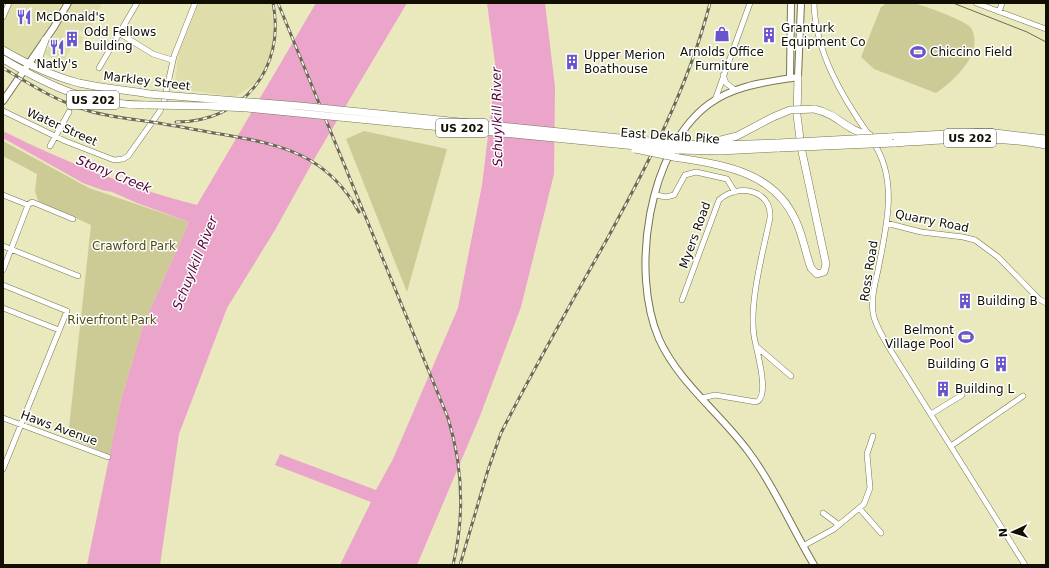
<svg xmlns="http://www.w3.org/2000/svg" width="1049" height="568" viewBox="0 0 1049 568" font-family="'DejaVu Sans',sans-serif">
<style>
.built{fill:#dfdeab}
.green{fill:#ccca95}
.water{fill:#eba4ca}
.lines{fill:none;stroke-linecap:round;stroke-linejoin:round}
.minor-casing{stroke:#77754e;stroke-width:6}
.major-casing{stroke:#77754e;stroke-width:8}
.highway-casing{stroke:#77754e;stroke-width:8}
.minor{stroke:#fff;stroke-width:5}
.major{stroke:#fff;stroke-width:6}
.highway{stroke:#fff;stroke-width:7}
.tram{stroke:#6c6b52;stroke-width:1}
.rail-casing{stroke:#6c6b52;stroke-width:3}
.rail{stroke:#fff;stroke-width:1.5;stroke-dasharray:4.5;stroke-linecap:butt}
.highway-bridge-casing{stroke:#77754e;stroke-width:8;stroke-linecap:butt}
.highway-bridge{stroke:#fff;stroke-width:7}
.labels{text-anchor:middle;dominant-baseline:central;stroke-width:3;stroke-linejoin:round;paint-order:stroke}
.shield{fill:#fff;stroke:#58574e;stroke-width:1}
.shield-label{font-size:11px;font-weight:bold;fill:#100f02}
.poi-label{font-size:12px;fill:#100f02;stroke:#fff;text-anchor:start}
.street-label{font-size:12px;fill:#100f02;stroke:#fff}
.park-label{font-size:12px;fill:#4f4c14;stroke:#fff}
.water-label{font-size:13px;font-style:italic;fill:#520038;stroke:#fff}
</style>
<rect width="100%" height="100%" fill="#eae9be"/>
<path class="built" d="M11,3H62L49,28L27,60L3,45V22Z
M73,3H102L88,34L80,31L78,35L83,37L81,44L74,42L63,64L44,54Z
M199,3H271L274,32L272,48L264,70L254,84L236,97L175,88L178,54Z"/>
<path class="green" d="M887,3C895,3 903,2 911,3C921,4 967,21 971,28C985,53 954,81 936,93L874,69L861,57L881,7Z
M364,131L447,149L407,292L346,139Z
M3,141L89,188L189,222L143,326L121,400L110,455L68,437L91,225L38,201L35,191L37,174L3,156Z"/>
<path class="water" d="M316,3H407L316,156L275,230L227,308L179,434L160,565H87L121,400L143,326L189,222L137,203L112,192L102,190L83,183L3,138V131C65,162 130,188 197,205Z
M487,3H545L555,87L554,174L521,307L480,416L417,565H340L371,502L275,465L280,454L376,490L393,459L458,308L482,185L492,103L495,63Z"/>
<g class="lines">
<defs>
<path id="minor" d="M814,3C815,51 842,97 869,135
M976,3L1046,29
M999,12L1002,3
M3,17L9,3
M119,33L153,54L172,60
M99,68L137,3
M723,75L726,83L735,90
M715,100L750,3
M3,111L65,141L114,160L123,159L128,156L160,111L164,101L174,56L195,3
M873,142C899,180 886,228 878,270C875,284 871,298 873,313C875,325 882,335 888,346L1025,565
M50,146L69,112
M3,195L28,205L32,202L73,219
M656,195L666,197L674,195L685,175L696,172L727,179L735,192
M886,223L921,232L963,237L975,240L998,257L1039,299L1046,303
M3,246L78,276
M3,270L28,205
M3,285L67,311L3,469
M682,300L719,200C737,183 772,189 770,218C763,252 749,302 754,336C756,349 771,397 756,402L715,395L702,398
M3,308L59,330
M756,346L791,376
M931,414L962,395
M3,418L108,457
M951,446L1023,396
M860,509L881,533
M823,513L839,525
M803,546L834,529L864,504L870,488L867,454L873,436"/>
<path id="major" d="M801,3L798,77C767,82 735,85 709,104C648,149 630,272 659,339C679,383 720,413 748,451C774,486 792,528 814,565
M790,78L791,3
M3,101L54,27L68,3"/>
<path id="highway" d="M3,50C27,64 52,76 79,83C102,88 126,90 149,94
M3,59C51,87 89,105 146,105
M44,70L39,57L45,40
M814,109C838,114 845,130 869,135
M889,137L987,132L1046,139
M713,142L737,136L773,117
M894,143C945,140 996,135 1046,145
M680,144L720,145L778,143
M677,150L719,151L779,148
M674,157C721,165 772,170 795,219C803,235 805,252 811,268L817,274L824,272L826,264L801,147L797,115L798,77"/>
</defs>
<use href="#minor" class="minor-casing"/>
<use href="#major" class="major-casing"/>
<use href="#highway" class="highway-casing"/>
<use href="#minor" class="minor"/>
<use href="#major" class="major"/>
<use href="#highway" class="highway"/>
<path class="tram" d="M953,3L1027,32L1046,42"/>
<defs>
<path id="rail" d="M278,3L448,418C463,467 465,515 453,565
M3,68C31,85 58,102 89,111C110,117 131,119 152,122C177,126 202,131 226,135C284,145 328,156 359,212
M176,122C243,122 286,68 273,3
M460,565L488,470L501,433C534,368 570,305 606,241C648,164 688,88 710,3"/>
</defs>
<use href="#rail" class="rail-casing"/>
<use href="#rail" class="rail"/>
<defs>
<path id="highway-bridge" d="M149,94L300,106L680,144
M146,105L207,106L247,108L677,150
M773,117L790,110L814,109
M778,143L889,137
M779,148L894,143
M635,149L674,157"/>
</defs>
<use href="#highway-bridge" class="highway-bridge-casing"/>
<use href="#highway-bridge" class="highway-bridge"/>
</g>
<defs>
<symbol id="restaurant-bare" viewBox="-9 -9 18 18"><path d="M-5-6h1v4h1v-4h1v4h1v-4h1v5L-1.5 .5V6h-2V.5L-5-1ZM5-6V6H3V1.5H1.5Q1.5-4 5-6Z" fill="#6854cd" stroke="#fff" stroke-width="2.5" paint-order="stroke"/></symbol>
<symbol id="shop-bare" viewBox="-9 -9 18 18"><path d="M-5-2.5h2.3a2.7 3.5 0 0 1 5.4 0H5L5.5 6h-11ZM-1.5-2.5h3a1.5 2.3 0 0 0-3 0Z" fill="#6854cd" stroke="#fff" stroke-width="2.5" paint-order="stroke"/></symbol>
<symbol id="building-bare" viewBox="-9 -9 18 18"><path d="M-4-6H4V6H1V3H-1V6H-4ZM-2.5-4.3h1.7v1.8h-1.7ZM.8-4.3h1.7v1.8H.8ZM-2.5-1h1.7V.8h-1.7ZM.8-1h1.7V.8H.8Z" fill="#6854cd" stroke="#fff" stroke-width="2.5" paint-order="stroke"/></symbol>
<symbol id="stadium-bare" viewBox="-9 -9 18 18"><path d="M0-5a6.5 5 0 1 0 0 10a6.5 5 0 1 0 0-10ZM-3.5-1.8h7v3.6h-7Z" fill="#6854cd" stroke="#fff" stroke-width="2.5" paint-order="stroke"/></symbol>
</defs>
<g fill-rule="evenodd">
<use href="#restaurant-bare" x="13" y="6" width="22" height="22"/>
<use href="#shop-bare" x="711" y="23" width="22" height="22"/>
<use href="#building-bare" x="758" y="24" width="22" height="22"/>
<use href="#building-bare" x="61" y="28" width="22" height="22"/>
<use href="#restaurant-bare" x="46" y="36" width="22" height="22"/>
<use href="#stadium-bare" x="907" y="41" width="22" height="22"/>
<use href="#building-bare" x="561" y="51" width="22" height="22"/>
<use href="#building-bare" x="954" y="290" width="22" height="22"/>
<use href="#stadium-bare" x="955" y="326" width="22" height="22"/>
<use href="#building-bare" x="990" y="353" width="22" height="22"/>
<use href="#building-bare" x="932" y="378" width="22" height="22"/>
</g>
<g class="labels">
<g class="shield">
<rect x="67" y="91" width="52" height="18" rx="3"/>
<rect x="436" y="119" width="52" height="18" rx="3"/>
<rect x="944" y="129" width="52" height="18" rx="3"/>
</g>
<g class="shield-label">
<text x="93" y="100">US 202</text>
<text x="462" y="128">US 202</text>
<text x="970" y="138">US 202</text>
</g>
<g class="poi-label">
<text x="36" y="17">McDonald's</text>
<text x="781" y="28">Granturk<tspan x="781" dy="14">Equipment Co</tspan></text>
<text x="84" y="32">Odd Fellows<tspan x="84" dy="14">Building</tspan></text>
<text x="722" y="52" text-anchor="middle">Arnolds Office<tspan x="722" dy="14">Furniture</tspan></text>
<text x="930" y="52">Chiccino Field</text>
<text x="584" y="55">Upper Merion<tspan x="584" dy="14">Boathouse</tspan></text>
<text x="57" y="64" text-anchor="middle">Natly's</text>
<text x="977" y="301">Building B</text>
<text x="954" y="330" text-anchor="end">Belmont<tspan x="954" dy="14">Village Pool</tspan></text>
<text x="989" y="364" text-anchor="end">Building G</text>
<text x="955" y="389">Building L</text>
</g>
<g class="street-label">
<text transform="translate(147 81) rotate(7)">Markley Street</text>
<text transform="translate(62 127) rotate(24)">Water Street</text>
<text transform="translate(670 136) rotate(4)">East Dekalb Pike</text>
<text transform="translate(932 221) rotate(11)">Quarry Road</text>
<text transform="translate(695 235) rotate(-70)">Myers Road</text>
<text transform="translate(869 271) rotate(-81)">Ross Road</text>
<text transform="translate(59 428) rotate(20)">Haws Avenue</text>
</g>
<g class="park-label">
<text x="134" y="246">Crawford Park</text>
<text x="112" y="320">Riverfront Park</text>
</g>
<g class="water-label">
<text transform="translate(497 117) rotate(-91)">Schuylkill River</text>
<text transform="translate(114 174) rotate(22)">Stony Creek</text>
<text transform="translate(195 263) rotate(-68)">Schuylkill River</text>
</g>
</g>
<rect width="1049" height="568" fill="none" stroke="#100f02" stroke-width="8"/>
<g transform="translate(1013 532) rotate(266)" stroke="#ffffff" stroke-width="3" paint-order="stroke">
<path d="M0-3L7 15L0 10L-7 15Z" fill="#100f02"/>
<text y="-6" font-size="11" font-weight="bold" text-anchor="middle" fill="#100f02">N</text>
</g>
</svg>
